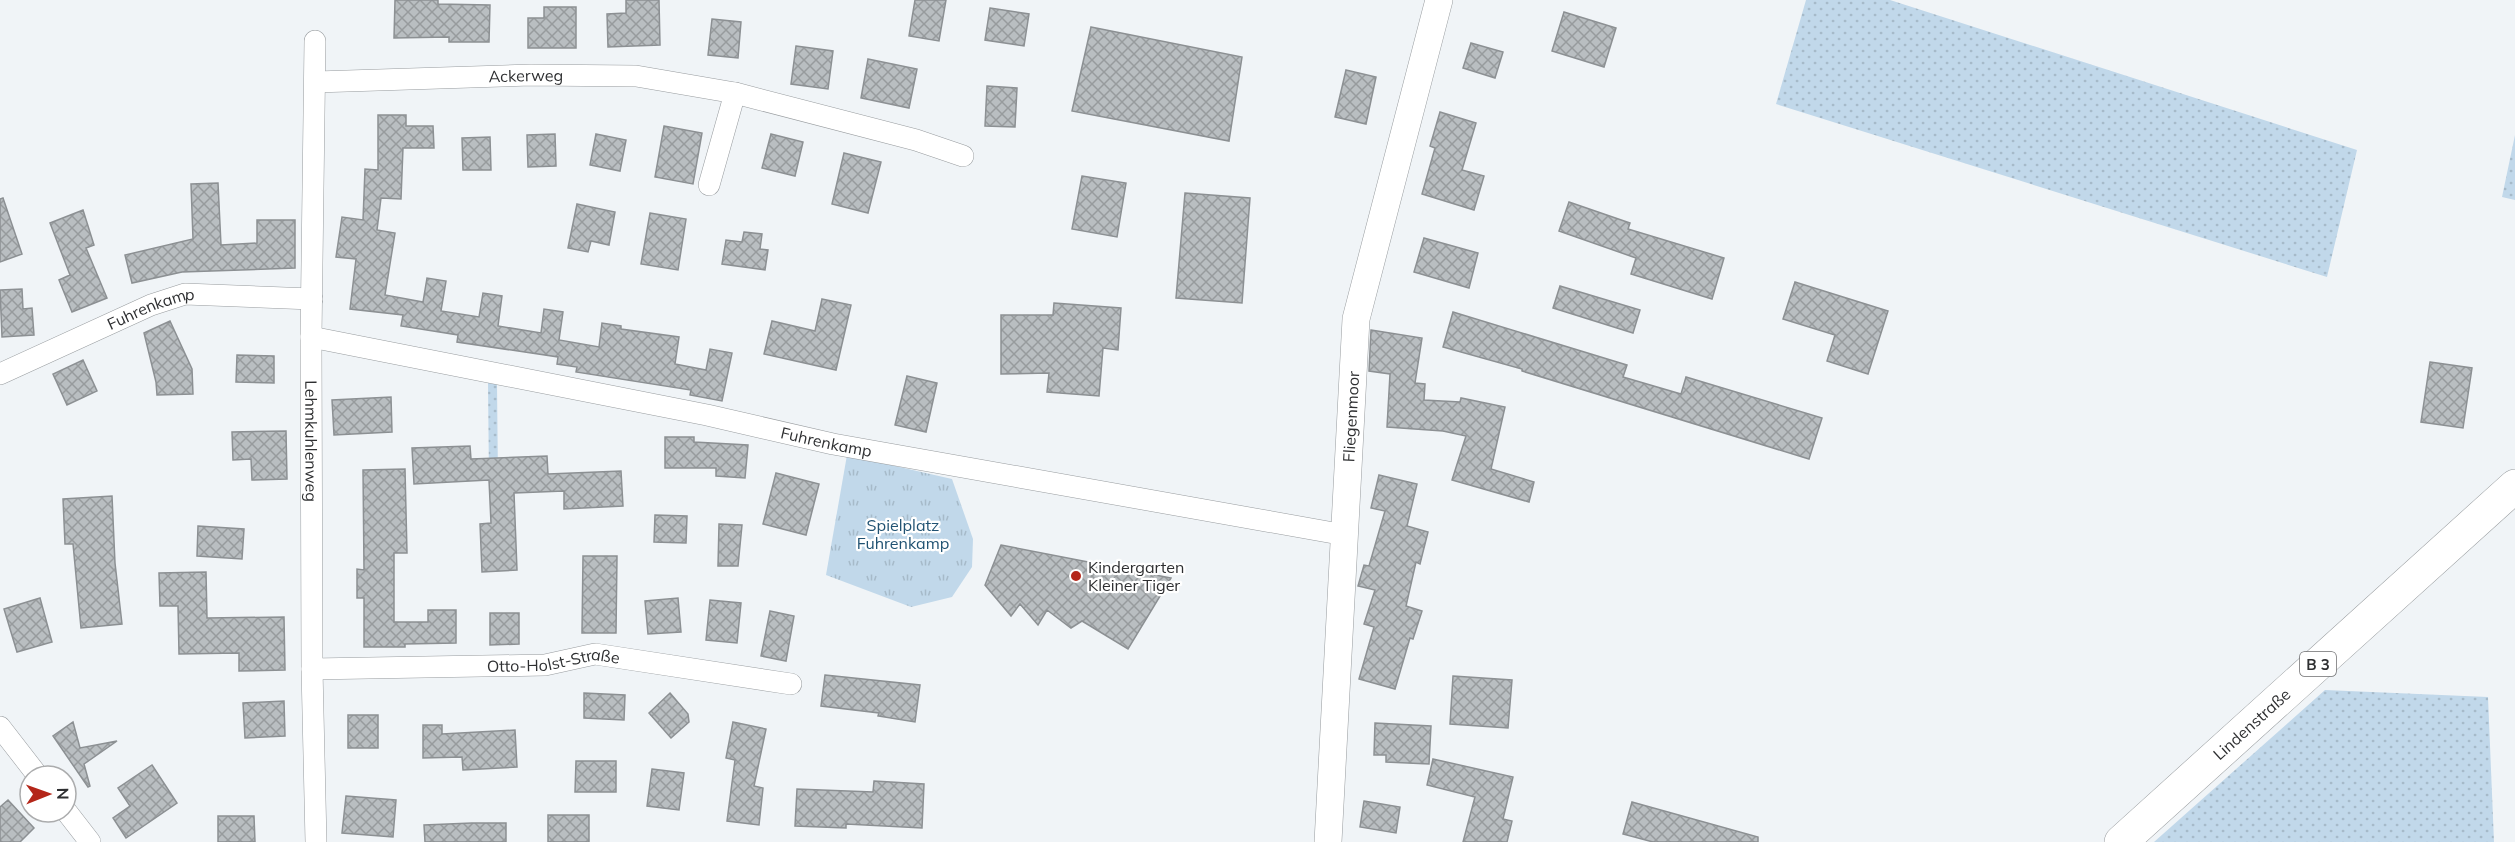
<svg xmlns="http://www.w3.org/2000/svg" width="2515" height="842" viewBox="0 0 2515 842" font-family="Mulish,sans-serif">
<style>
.grass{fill:url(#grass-dots)}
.park{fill:url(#park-tufts)}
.building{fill:url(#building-cross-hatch);stroke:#8c9093;stroke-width:1.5}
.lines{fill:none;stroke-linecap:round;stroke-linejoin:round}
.minor-casing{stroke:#989c9f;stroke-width:22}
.tertiary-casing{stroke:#989c9f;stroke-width:28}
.primary-casing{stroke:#989c9f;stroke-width:34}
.minor{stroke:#fff;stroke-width:21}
.tertiary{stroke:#fff;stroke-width:27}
.primary{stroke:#fff;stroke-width:33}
.poi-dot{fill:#b42619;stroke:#fff;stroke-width:2}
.labels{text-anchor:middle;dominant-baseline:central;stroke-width:4.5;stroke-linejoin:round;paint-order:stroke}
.shield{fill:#fff;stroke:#6d6d6f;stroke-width:1.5}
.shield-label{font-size:15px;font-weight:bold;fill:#2e2f31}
.street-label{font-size:16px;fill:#2e2f31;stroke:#fff}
.park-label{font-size:16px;fill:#205272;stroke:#fff}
.poi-label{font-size:16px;fill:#2e2f31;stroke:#fff;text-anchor:start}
</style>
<defs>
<pattern id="grass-dots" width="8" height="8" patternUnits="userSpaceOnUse" patternTransform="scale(1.5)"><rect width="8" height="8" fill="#c1d8ea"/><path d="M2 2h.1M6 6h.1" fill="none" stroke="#a6bac9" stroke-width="1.8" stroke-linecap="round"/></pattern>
<pattern id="park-tufts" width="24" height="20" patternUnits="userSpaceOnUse" patternTransform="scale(1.5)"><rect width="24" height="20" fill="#c1d8ea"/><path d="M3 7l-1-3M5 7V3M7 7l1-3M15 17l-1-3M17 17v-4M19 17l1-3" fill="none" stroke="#a6bac9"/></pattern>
<pattern id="building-cross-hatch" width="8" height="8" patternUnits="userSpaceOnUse" patternTransform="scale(1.5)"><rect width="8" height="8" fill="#b9bec1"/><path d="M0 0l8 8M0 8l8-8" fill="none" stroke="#979b9d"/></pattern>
</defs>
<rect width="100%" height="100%" fill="#f0f4f7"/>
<path class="grass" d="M1806,0H1890L2357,150L2327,277L1776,104Z
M2515,135V200L2502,197Z
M488,383L497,384L498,480L489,481Z
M2325,690L2488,697L2494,842H2154Z"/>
<path class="park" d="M847,455L952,479L973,539L972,567L952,597L911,607L826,575Z"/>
<path class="building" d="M395,0H438V4L490,5L489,42H449V37L394,38Z
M626,0H659L660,45L608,47L607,14L626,13Z
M915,0H946L939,41L909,36Z
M544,7H576V48H528V18H544Z
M990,8L1029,14L1024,46L985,40Z
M1564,12L1616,28L1604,67L1552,51Z
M712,19L741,22L738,58L708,55Z
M1091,27L1242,57L1229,141L1072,111Z
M1471,43L1503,52L1495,78L1463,68Z
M796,46L833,51L828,89L791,84Z
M868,59L917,69L909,108L861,98Z
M1346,70L1376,77L1366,124L1335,117Z
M987,86L1017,88L1015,127L985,126Z
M1440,112L1476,123L1462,170L1484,176L1474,210L1422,194L1435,148L1430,146Z
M378,115H406V126H433L434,148H403L401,199L381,198L377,230L395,233L385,295L423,302L427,278L446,281L441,311L479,317L483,293L502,296L498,326L541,333L544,309L563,312L559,340L599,347L602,323L621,326V329L679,337L675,364L706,370L710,349L732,353L722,401L690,395L691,390L576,372L577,367L557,364L558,357L457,342L458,335L401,326L403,315L350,309L356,259L336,257L342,217L363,220L365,169L378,170Z
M664,126L702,133L693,184L655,177Z
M555,134L556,166L528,167L527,135Z
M596,134L626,140L620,171L590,165Z
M771,134L803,142L795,176L762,168Z
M490,137L491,170H463L462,138Z
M844,153L881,162L868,213L832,204Z
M1082,176L1126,183L1117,237L1072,229Z
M218,183L221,245L257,243V220H295V268L182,272L132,283L125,255L193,239L191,184Z
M1185,193L1250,198L1242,303L1176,298Z
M3,198L22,254L0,262V199Z
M1569,202L1630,223L1628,229L1724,258L1712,299L1631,274L1636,258L1559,231Z
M577,204L615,212L609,245L591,241L588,252L568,248Z
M83,210L94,245L86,248L107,298L72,312L59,280L70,275L50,223Z
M650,213L686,219L678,270L641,264Z
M744,232L762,234L760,249L768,250L765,270L722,264L726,240L742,242Z
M1424,238L1478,253L1469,288L1414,272Z
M1795,282L1888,311L1868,374L1827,361L1835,335L1783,319Z
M1560,286L1640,310L1633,333L1553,308Z
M22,289L23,309L32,308L34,335L2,337L0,290Z
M822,299L851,305L836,370L764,354L772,321L815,331Z
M1054,303L1121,308L1118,350L1103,348L1099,396L1047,392L1049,373L1001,374V315H1053Z
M1453,312L1627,365L1623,377L1681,394L1686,377L1822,418L1809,459L1522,371V369L1443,347Z
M170,321L192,369L193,394L157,395L156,382L144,333Z
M1371,330L1422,338L1415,383L1425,384L1424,400L1460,402L1461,398L1505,407L1491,469L1534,482L1529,502L1452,480L1466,436L1443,431L1387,427L1390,374L1369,371Z
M237,355L274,356V383L236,382Z
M83,360L97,391L67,405L53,374Z
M2430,362L2472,368L2463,428L2421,422Z
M907,376L937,383L926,432L895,425Z
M391,397L392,432L334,435L332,400Z
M286,431L287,479L252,480L251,459L233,460L232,432Z
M665,437H694V442L748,445L745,478L716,476V468H665Z
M470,446L471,459L547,456L548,474L621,471L623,506L564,509V491L514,493L517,570L482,572L480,524L491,523L489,480L414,484L412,448Z
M405,469L407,553H394V622H428V610H456V643L405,644V647H364V598H357V569L364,570L363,470Z
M776,473L819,484L806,535L763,524Z
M1379,475L1417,484L1407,526L1428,532L1420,564L1416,562L1406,606L1422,611L1413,639L1410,638L1395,689L1359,679L1374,627L1364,624L1375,590L1358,586L1364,565L1369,566L1385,511L1371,508Z
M112,496L115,563L122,624L81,628L73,544H65L63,499Z
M655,515L687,516L686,543L654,542Z
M719,524L742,525L738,566H718Z
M198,526L244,529L242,559L197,556Z
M1001,545L1171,578L1128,649L1082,621L1071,628L1047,610L1038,625L1020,604L1011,616L985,585Z
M583,556H617L616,633H582Z
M206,572L207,618L284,617L285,670L239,671V653L179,654L178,606H160L159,573Z
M40,598L52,642L17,652L4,609Z
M678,598L681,632L648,634L645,601Z
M710,600L741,603L737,643L706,640Z
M770,611L794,616L786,661L761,656Z
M490,613H519V644L490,645Z
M825,675L920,685L915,722L878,716L879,713L821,706Z
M1453,676L1512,680L1508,728L1450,724Z
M584,693L625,695L624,720L584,718Z
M670,693L688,714L689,722L671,738L649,713Z
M284,701L285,736L245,738L243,703Z
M348,715H378V748H348Z
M73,722L80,748L117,741L84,764L90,786L88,787L53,736Z
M733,722L766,729L754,786L763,788L759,825L727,821L735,760L726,758Z
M1375,723L1431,726L1429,764L1386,762V755H1374Z
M423,725H442V734L515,730L517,767L463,770L462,757L423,758Z
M1433,759L1513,777L1503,819L1512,821L1507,842H1463L1475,797L1427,785Z
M576,761H616V792H575Z
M152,765L177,803L126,838L113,818L130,806L118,788Z
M652,769L684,773L679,810L647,806Z
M874,781L924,784L922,828L846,824V828L795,826L797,789L873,792Z
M346,796L396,800L393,837L342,833Z
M8,800L34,828L20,842H0V807Z
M1364,801L1400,807L1396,833L1360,827Z
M1632,802L1758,837V842H1653L1623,834Z
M548,815H589V842H548Z
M218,816H254L255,842H218Z
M472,823H506V842H425L424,825Z"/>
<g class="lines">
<defs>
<g id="minor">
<path id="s1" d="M315,41L311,337L312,669L316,842"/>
<path id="s2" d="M316,82L531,75L636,76L735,93L916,140L963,156"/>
<path d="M709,185L735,93"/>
<path id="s3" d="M311,337L707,415L833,444L1345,535"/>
<path id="s4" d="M0,374L151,305L185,294L312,299"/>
<path id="s5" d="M312,669L545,665L595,654L791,684"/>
<path d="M0,727L38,776"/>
<path d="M66,811L90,842"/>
</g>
<g id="tertiary">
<path id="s6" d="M1328,842L1356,319L1439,0"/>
</g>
<g id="primary">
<path id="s7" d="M2121,842L2515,486"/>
</g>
</defs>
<use href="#minor" class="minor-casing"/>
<use href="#tertiary" class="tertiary-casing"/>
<use href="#primary" class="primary-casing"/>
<use href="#minor" class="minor"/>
<use href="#tertiary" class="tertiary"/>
<use href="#primary" class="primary"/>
</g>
<circle class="poi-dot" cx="1076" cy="576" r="6"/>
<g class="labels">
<rect class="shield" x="2300" y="652" width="36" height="24" rx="4.5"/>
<g class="shield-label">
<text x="2318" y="664">B 3</text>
</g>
<g class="street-label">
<text stroke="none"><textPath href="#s2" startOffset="210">Ackerweg</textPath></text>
<text stroke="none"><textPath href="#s4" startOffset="165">Fuhrenkamp</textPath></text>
<text stroke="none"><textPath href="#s6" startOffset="426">Fliegenmoor</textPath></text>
<text stroke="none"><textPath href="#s1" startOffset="400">Lehmkuhlenweg</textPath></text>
<text stroke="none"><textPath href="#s3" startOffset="526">Fuhrenkamp</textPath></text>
<text stroke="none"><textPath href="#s5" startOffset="242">Otto-Holst-Straße</textPath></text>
<text stroke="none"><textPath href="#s7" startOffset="176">Lindenstraße</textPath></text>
</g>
<g class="park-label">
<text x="903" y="525">Spielplatz<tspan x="903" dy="18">Fuhrenkamp</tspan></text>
</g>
<g class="poi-label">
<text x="1088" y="567">Kindergarten<tspan x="1088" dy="18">Kleiner Tiger</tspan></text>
</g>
</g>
<g transform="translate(48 794) rotate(89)"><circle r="28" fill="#ffffff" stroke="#abacad" stroke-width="1.5"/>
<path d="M0-4.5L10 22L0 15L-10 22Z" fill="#b42619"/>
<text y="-9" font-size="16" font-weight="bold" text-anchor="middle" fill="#2e2f31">N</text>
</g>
</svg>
